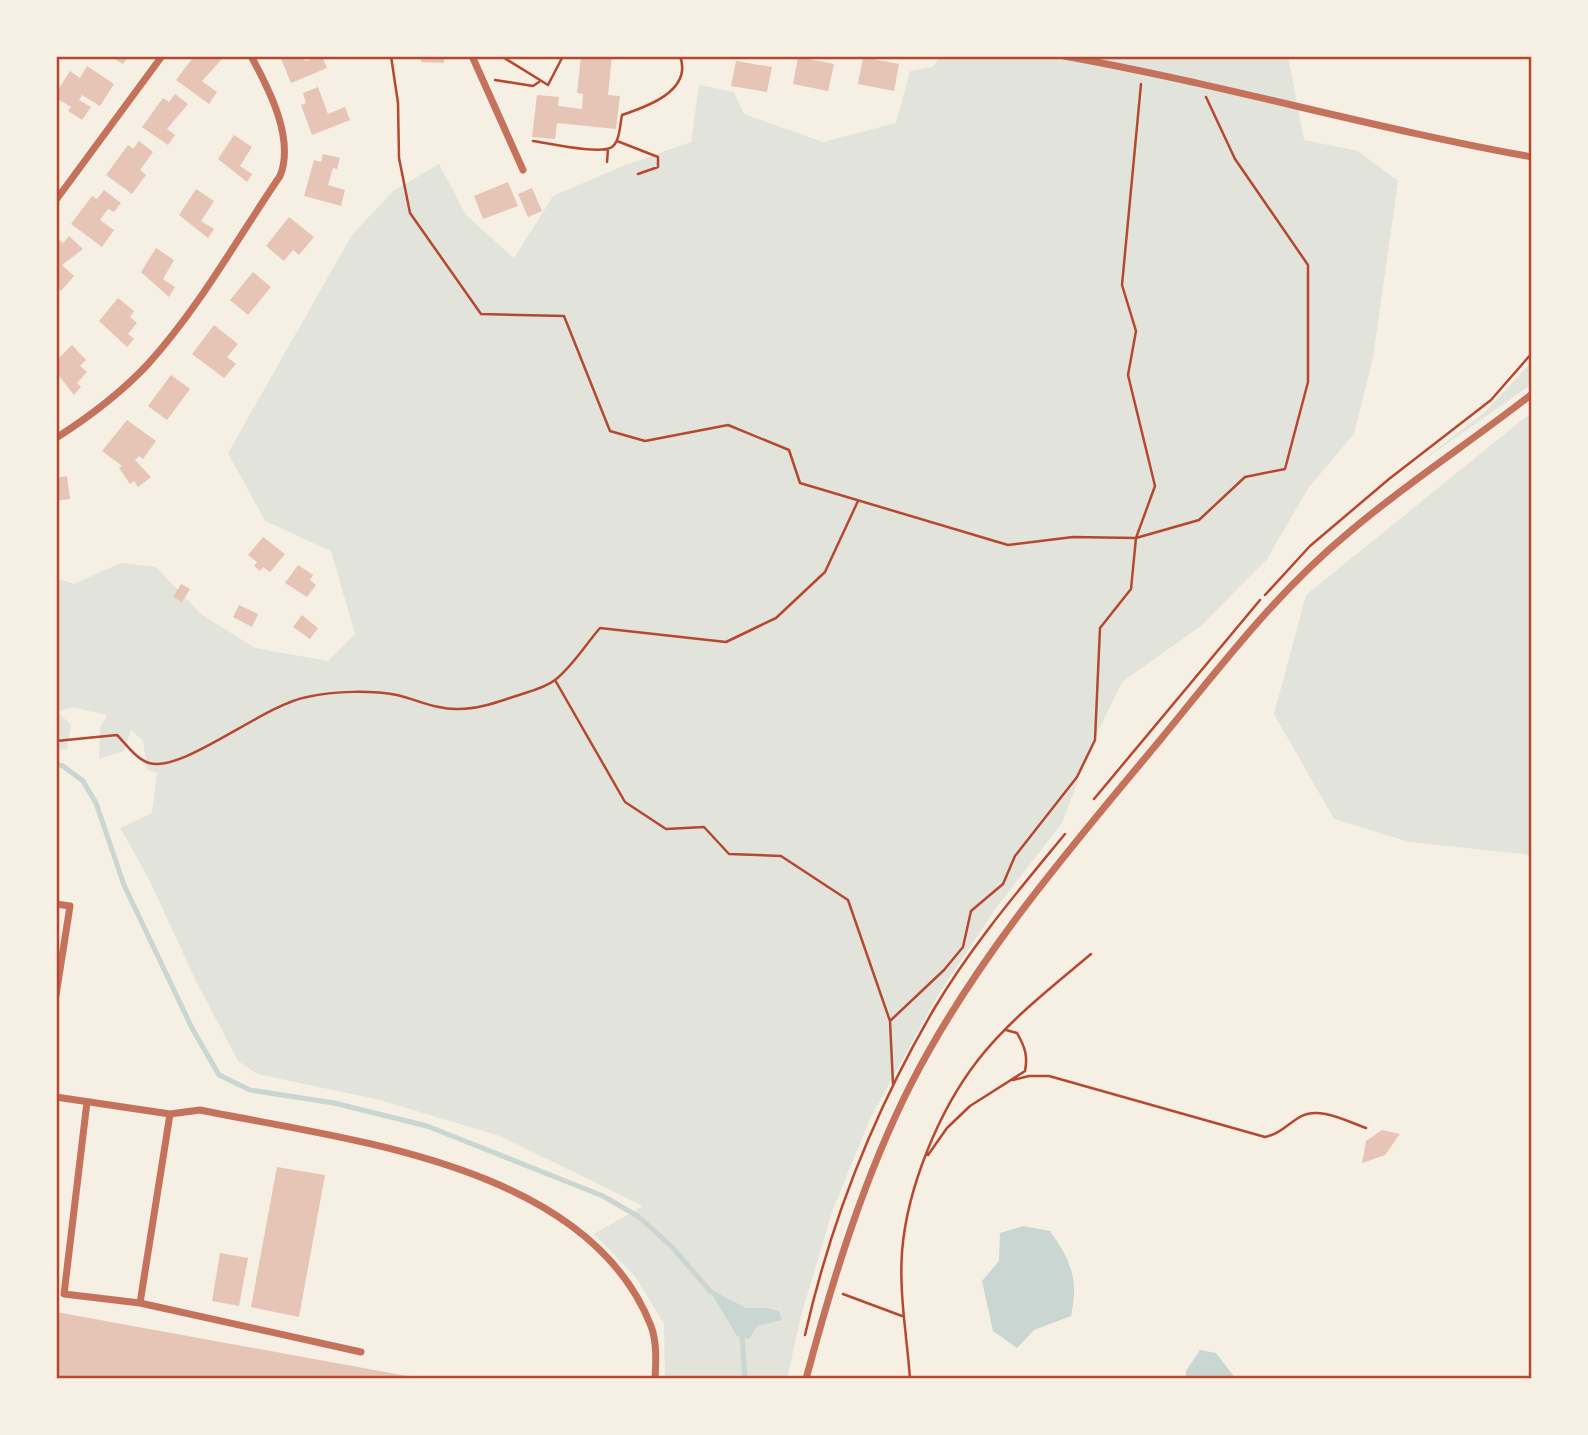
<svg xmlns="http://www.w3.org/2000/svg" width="1588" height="1435" viewBox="0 0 1588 1435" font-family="Lato,sans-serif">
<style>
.green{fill:#e2e4dc}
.water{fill:#c9d6d2}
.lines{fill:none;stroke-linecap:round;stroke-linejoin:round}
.stream{stroke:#c9d6d2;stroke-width:5}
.building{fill:#e6c5b7}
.path{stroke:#b5482f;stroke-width:2.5}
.minor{stroke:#c5725c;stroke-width:7}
.neatline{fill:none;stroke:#b5482f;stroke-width:2.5}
</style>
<rect width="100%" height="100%" fill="#f6efe4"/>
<path class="green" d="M941,56H1288L1304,140L1358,151L1398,181L1373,358L1354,434L1309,487L1267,559L1201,626L1122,682L1091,746L1062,823L996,908L936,998L869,1121L832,1212L801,1316L787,1379H665L664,1324L635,1276L594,1234L643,1206L500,1136L376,1099L257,1074L238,1061L196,981L148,877L120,828L152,813L157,773L147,770L143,741L131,730L124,751L99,759L100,728L107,715L72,707L58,712L71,725L67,749L56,750V578L74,584L121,563L156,567L201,614L255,648L328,661L355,634L331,551L265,521L228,453L352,235L393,191L439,164L466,215L514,258L553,196L623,166L691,142L699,85L734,92L744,114L823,142L896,123L910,71L932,67Z
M1532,361V384L1415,466L1486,411Z
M1532,412V855L1409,842L1334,819L1274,714L1306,595Z"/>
<path class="water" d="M1023,1226L1050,1231C1071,1261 1079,1279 1071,1316L1034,1330L1017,1348L993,1331L982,1281L999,1261L1000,1233Z
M708,1288L746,1308H767L779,1311L782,1320L757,1326L749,1339L737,1336Z
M1200,1350L1216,1353L1236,1379H1186V1371Z"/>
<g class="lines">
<path class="stream" d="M56,764L63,766L83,781L96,803L124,885L192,1028L219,1075L250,1090L334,1103L427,1126L603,1196L639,1217L672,1247L711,1292
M742,1334L745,1379"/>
</g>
<path class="building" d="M110,56H129L123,64Z
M194,56L223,58L202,81L217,92L209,104L176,80Z
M280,56H303L305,61L322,56L327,68L291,83Z
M421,56H444V63L421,62Z
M581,56H612L608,95L620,96L616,129L557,123L555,139L532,137L537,95L559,97L558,106L582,109L583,94L577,93Z
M798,57L834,64L828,91L793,84Z
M863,57L899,64L894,91L858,84Z
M736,61L772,67L767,92L731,86Z
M87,66L114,84L100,106L82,95L79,100L91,107L82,120L68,111L71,107L56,98V93L70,71L80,78Z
M318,87L328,114L345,107L350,120L312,135L301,105L306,103L303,93Z
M175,94L188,104L167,129L175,135L168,145L142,127L163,98L169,102Z
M234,135L252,147L240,166L252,174L247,182L218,159Z
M139,141L153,152L140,170L146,175L132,194L106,175L128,145L133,149Z
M323,154L340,158L337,169L333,168L328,185L345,190L341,206L304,196L314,160L321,162Z
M508,182L518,206L483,219L474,196Z
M532,188L542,211L528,217L518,194Z
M196,189L214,201L201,221L214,229L208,238L179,215Z
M104,190L121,203L114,212L108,209L100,220L114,230L102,247L71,224L92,196L97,199Z
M289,217L314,237L299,255L293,250L284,261L266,246Z
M69,236L83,249L62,265L74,276L61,291L56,286V237L63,243Z
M156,248L174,260L163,279L175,287L169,297L141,272Z
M253,272L271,287L248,315L230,300Z
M118,298L134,311L130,317L137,323L128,334L134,339L127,347L99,321Z
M214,325L238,344L227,357L236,364L224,378L192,354Z
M72,345L86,360L80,366L87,372L77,383L81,387L74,395L56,372V361Z
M171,375L190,389L167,420L148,406Z
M127,420L156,441L143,459L139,456L135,460L151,477L138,487L134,481L130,484L119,468L122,466L102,451Z
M67,476L70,499L56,501V478Z
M263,537L285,554L270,572L263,567L260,571L254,566L257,562L248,555Z
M298,565L313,575L310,580L316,585L307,597L285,583Z
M181,584L190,589L182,602L173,597Z
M239,605L258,614L252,627L233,617Z
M302,615L318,628L310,639L293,627Z
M1382,1130L1400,1134L1385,1155L1362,1163L1366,1141Z
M277,1167L325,1175L299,1317L251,1307Z
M220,1253L248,1258L239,1306L212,1301Z
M56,1312L418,1378V1379H56Z"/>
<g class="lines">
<path class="path" d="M391,56L398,103L399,158L410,213L481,314L564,316L610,431L645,441L728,425L789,450L800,483L1008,545L1073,537L1136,538L1199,520L1245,477L1285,469L1308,382V265L1235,159L1206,97
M501,56L548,85L563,56
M495,80L533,86L539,82
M533,141C548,143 601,155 612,147C620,141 620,124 622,115C646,107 693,91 680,56
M617,141L658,157V167L638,174
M607,162L608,149
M1265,595L1310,546L1389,479L1491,400L1532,353
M555,680L625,802L666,829L704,827L729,854L781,856L848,900L890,1021L893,1084
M56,741L117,735C126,744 136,759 149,763C183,773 263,705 307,697C335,691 370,690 397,695C418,700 437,710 459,709C479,709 497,702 516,696C528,692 545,688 555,680C572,667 586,644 600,628L726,642L776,618L825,572L858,501
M1094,799L1260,600
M890,1021L944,970L963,947L971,911L1003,884L1015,856L1077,777L1095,740L1100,628L1131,589L1136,538L1155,486L1128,375L1136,331L1122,285L1141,84
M1013,1080L1029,1076H1049L1265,1137C1279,1134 1286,1126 1298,1118C1318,1105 1346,1121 1366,1128
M928,1155L947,1128L970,1106L1025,1071C1028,1056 1025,1047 1017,1033L1006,1030
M843,1294L902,1316
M805,1335C831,1220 875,1110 934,1009C971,946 1019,890 1065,834
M910,1379C907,1336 899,1295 902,1252C907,1188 939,1110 978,1060C1009,1020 1052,987 1091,954"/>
<path class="minor" d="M472,56L523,170
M1064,56C1221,84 1375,129 1532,157
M56,200L162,56
M56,438C89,417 121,393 148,364C199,308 237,239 280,176C295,139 269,89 251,56
M56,904L70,906L56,995
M56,1097L170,1114L200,1110C347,1140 588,1164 651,1326C657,1342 656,1362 655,1379
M87,1102L64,1294L140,1303L170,1114
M140,1303L361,1352
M806,1379C833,1278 864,1177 911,1084C976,957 1071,847 1161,739C1219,668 1276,593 1347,534C1405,484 1471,442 1532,394"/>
</g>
<rect width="1588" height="1435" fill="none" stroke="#f6efe4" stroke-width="116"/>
<rect x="58" y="58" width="1472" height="1319" class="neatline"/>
</svg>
